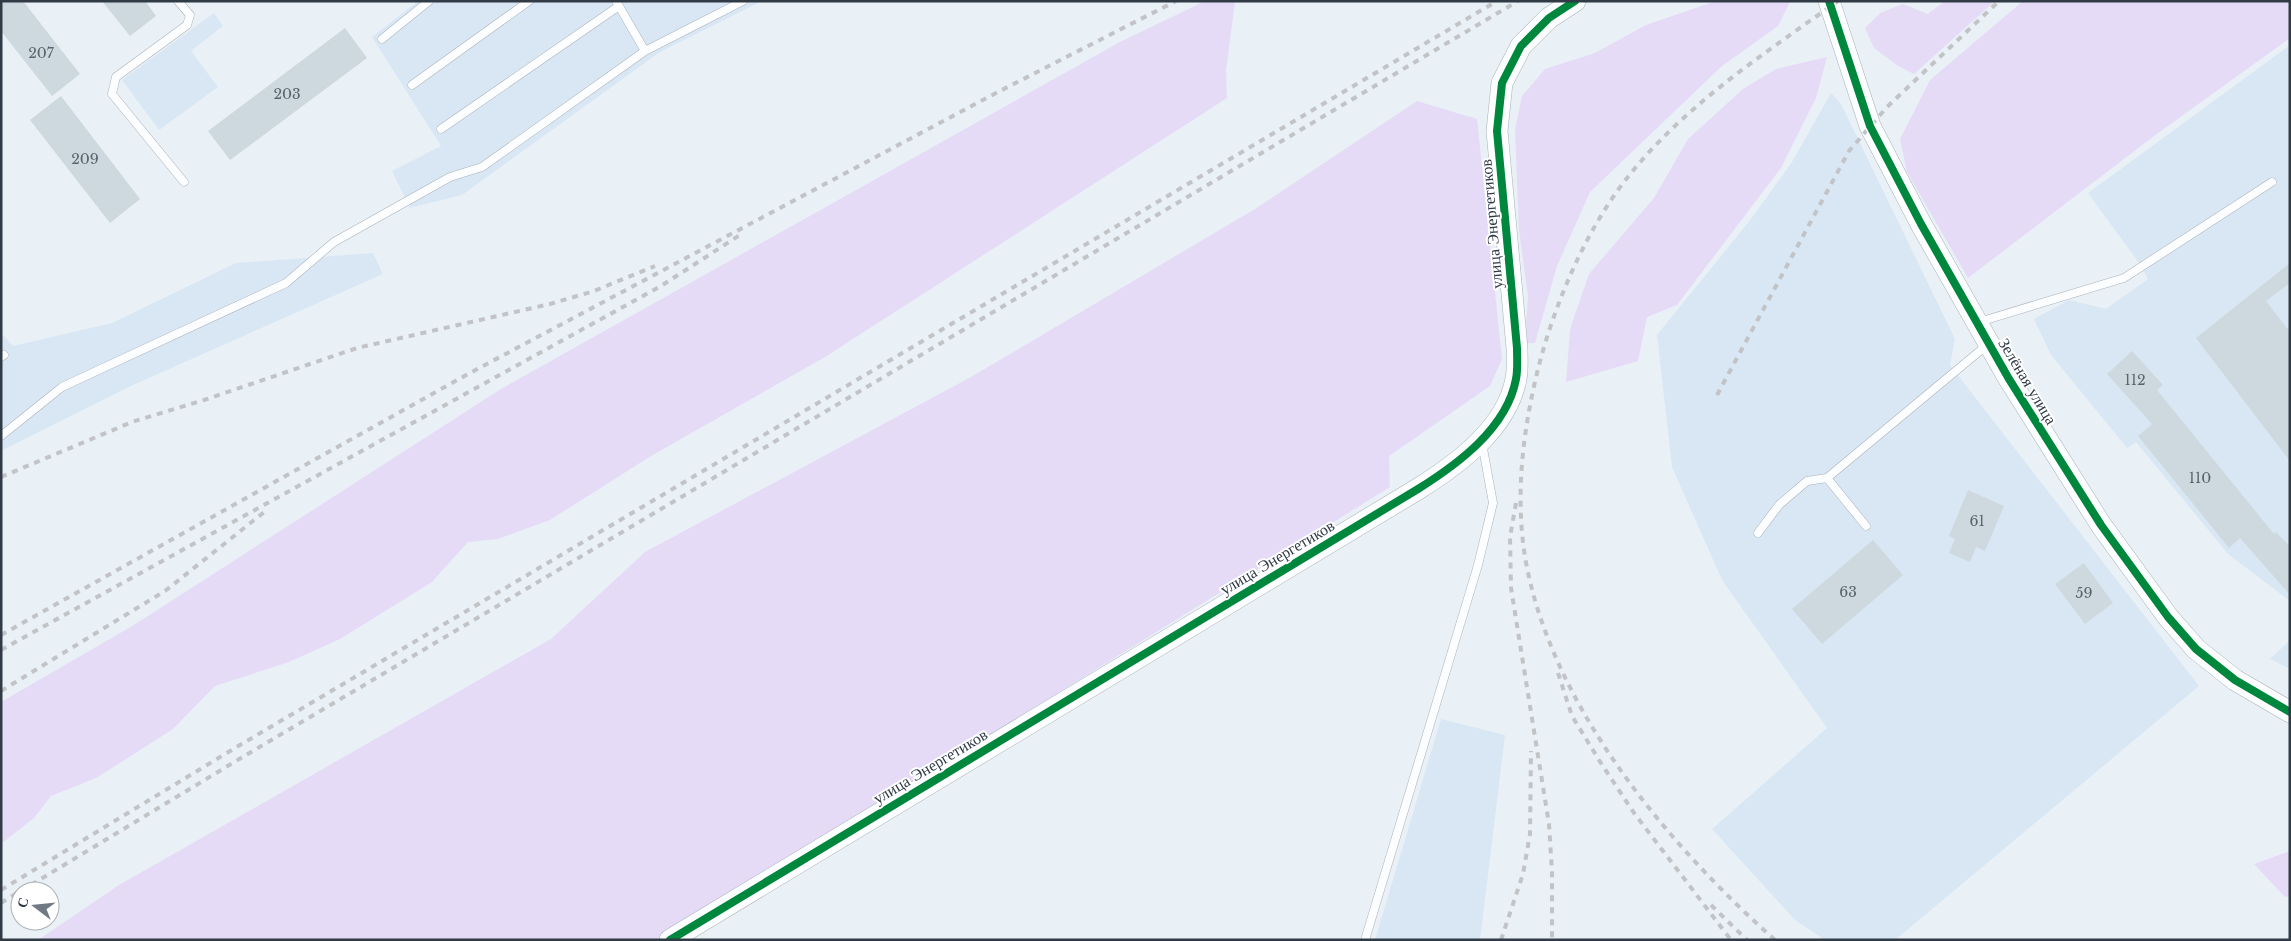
<svg xmlns="http://www.w3.org/2000/svg" width="2291" height="941" viewBox="0 0 2291 941" font-family="'Libre Baskerville',serif">
<style>
.built{fill:#d9e7f4}
.green{fill:#e5dbf7}
.building{fill:#cdd9de}
.lines{fill:none;stroke-linecap:round;stroke-linejoin:round}
.lane-casing{stroke:#aab2ba;stroke-width:9}
.secondary-casing{stroke:#aab2ba;stroke-width:22}
.lane{stroke:#fcfdfe;stroke-width:8}
.secondary{stroke:#fcfdfe;stroke-width:21}
.rail{stroke:#c1c3c6;stroke-width:4;stroke-dasharray:6 6;stroke-linecap:butt}
.cycleway-casing{stroke:#fff;stroke-width:11}
.cycleway{stroke:#00873e;stroke-width:8}
.labels{text-anchor:middle;dominant-baseline:central;stroke-width:4;stroke-linejoin:round;paint-order:stroke}
.number-label{font-size:14px;fill:#59646e}
.street-label{font-size:16px;fill:#303b46;stroke:#fff}
</style>
<rect width="100%" height="100%" fill="#e9f0f6"/>
<path class="built" d="M418,1H762L660,52L462,195L410,208L392,171L441,146L372,37Z
M214,13L223,26L191,51L218,87L159,130L122,80Z
M2290,45V601L2228,554L2136,442L2127,448L2051,355L2034,319L2069,300L2106,309L2148,279L2139,263L2088,193Z
M1831,93L1841,104L1955,339L1950,365L2199,686L1895,940H1825L1795,920L1712,829L1827,728L1722,580L1672,467L1657,335L1751,219L1792,162Z
M373,253L383,274L133,385L1,451V333L13,346L112,323L236,263Z
M2290,640V669L2270,659Z
M1441,719L1505,735L1480,940H1375Z"/>
<path class="green" d="M1205,1H1235L1226,71L1227,98L825,357L651,456L550,520L498,539L468,542L432,582L340,639L289,662L215,686L173,729L96,778L51,796L34,818L1,844V702L134,625L501,389L1120,42Z
M1716,1L1790,2L1778,26L1722,66L1590,192L1557,266L1535,343H1525L1528,296L1519,230L1515,130L1522,96L1545,69L1595,53L1646,25Z
M1945,1H1995L1914,74L1898,66L1874,48L1865,28L1880,13L1903,4L1928,14Z
M2023,1H2290V38L2154,136L1968,278L1907,172L1900,139L1930,80Z
M1827,57L1816,98L1781,168L1677,305L1647,317L1638,361L1566,382L1570,329L1589,274L1654,198L1688,139L1743,89L1776,69Z
M1417,101L1477,119L1502,359L1490,386L1389,456L1390,487L763,876L656,940H38L119,885L551,639L645,552L971,377L1255,209Z
M2290,851V896L2285,897L2254,864Z"/>
<path class="building" d="M1,1H23L80,74L52,96L1,31Z
M102,1H145L156,16L130,36Z
M345,28L367,58L230,160L208,131Z
M61,96L140,199L110,223L30,120Z
M2290,263V283L2266,301L2290,332V461L2196,338Z
M2132,351L2163,385L2157,390L2274,534L2276,532L2290,547V595L2240,538L2229,548L2138,436L2152,424L2107,374Z
M1968,490L2004,506L1985,551L1976,547L1970,562L1949,553L1955,539L1949,536Z
M1873,540L1903,575L1822,644L1792,609Z
M2084,563L2113,603L2085,624L2055,584Z"/>
<g class="lines">
<defs>
<path id="lane" d="M178,1L190,15L187,25L116,77L112,94L184,182
M616,1L645,51
M382,39L429,1
M412,85L529,1
M441,129L619,6
M1979,322L2124,278L2272,182
M1,357L4,355
M1,436L62,387L286,283L334,242L450,177L482,167L645,51L743,1
M1827,478L1866,526
M1758,533L1779,505L1807,481L1827,478L1987,345
M1365,940L1478,565L1493,503L1482,443"/>
<path id="secondary" d="M1829,1L1870,126L1921,224L2009,379L2101,525L2168,617L2196,649L2235,680L2290,712
M670,940L1418,489C1458,464 1507,428 1516,379C1518,369 1517,358 1517,348L1497,131L1502,83L1521,46L1549,18L1575,1"/>
</defs>
<use href="#lane" class="lane-casing"/>
<use href="#secondary" class="secondary-casing"/>
<use href="#lane" class="lane"/>
<use href="#secondary" class="secondary"/>
<path class="rail" d="M1717,395L1849,151L1887,107L1999,1
M1,477L132,422L207,399L357,348L550,304L594,291L655,266
M1516,503L1510,537L1511,588L1549,824L1552,872V940
M1,635L468,374L996,93L1176,1
M1,650L661,286L743,233
M1558,673L1572,716L1599,760L1634,813L1731,940
M1,691L165,591L268,509
M1,890L235,748L1497,1
M21,891L241,758L1518,1
M1,903L20,891
M1711,905L1747,940
M1501,940L1523,874L1530,834L1531,751
M1775,940C1666,843 1550,704 1525,557C1515,494 1523,430 1538,369C1555,302 1587,227 1631,173C1688,103 1765,53 1838,1"/>
<defs>
<path id="cycleway" d="M1829,1L1870,126L1921,224L2009,379L2101,525L2168,617L2196,649L2235,680L2290,712
M670,940L1418,489C1458,464 1507,428 1516,379C1518,369 1517,358 1517,348L1497,131L1502,83L1521,46L1549,18L1575,1"/>
</defs>
<use href="#cycleway" class="cycleway-casing"/>
<use href="#cycleway" class="cycleway"/>
</g>
<g class="labels">
<g class="number-label">
<text x="41" y="53">207</text>
<text x="287" y="94">203</text>
<text x="85" y="159">209</text>
<text x="2135" y="380">112</text>
<text x="2200" y="478">110</text>
<text x="1977" y="521">61</text>
<text x="1848" y="592">63</text>
<text x="2084" y="593">59</text>
</g>
<g class="street-label">
<text transform="translate(1491 224) rotate(-95)">улица Энергетиков</text>
<text transform="translate(2028 381) rotate(59)">Зелёная улица</text>
<text transform="translate(1277 557) rotate(-31)">улица Энергетиков</text>
<text transform="translate(930 766) rotate(-31)">улица Энергетиков</text>
</g>
</g>
<rect width="2291" height="941" fill="none" stroke="#303b46" stroke-width="5"/>
<g transform="translate(35 906) rotate(286)"><circle r="24" fill="#ffffff" stroke="#acb1b5"/>
<path d="M0-4L9 19L0 12L-9 19Z" fill="#717a84"/>
<text y="-8" font-size="14" font-weight="bold" text-anchor="middle" fill="#303b46">С</text>
</g>
</svg>
